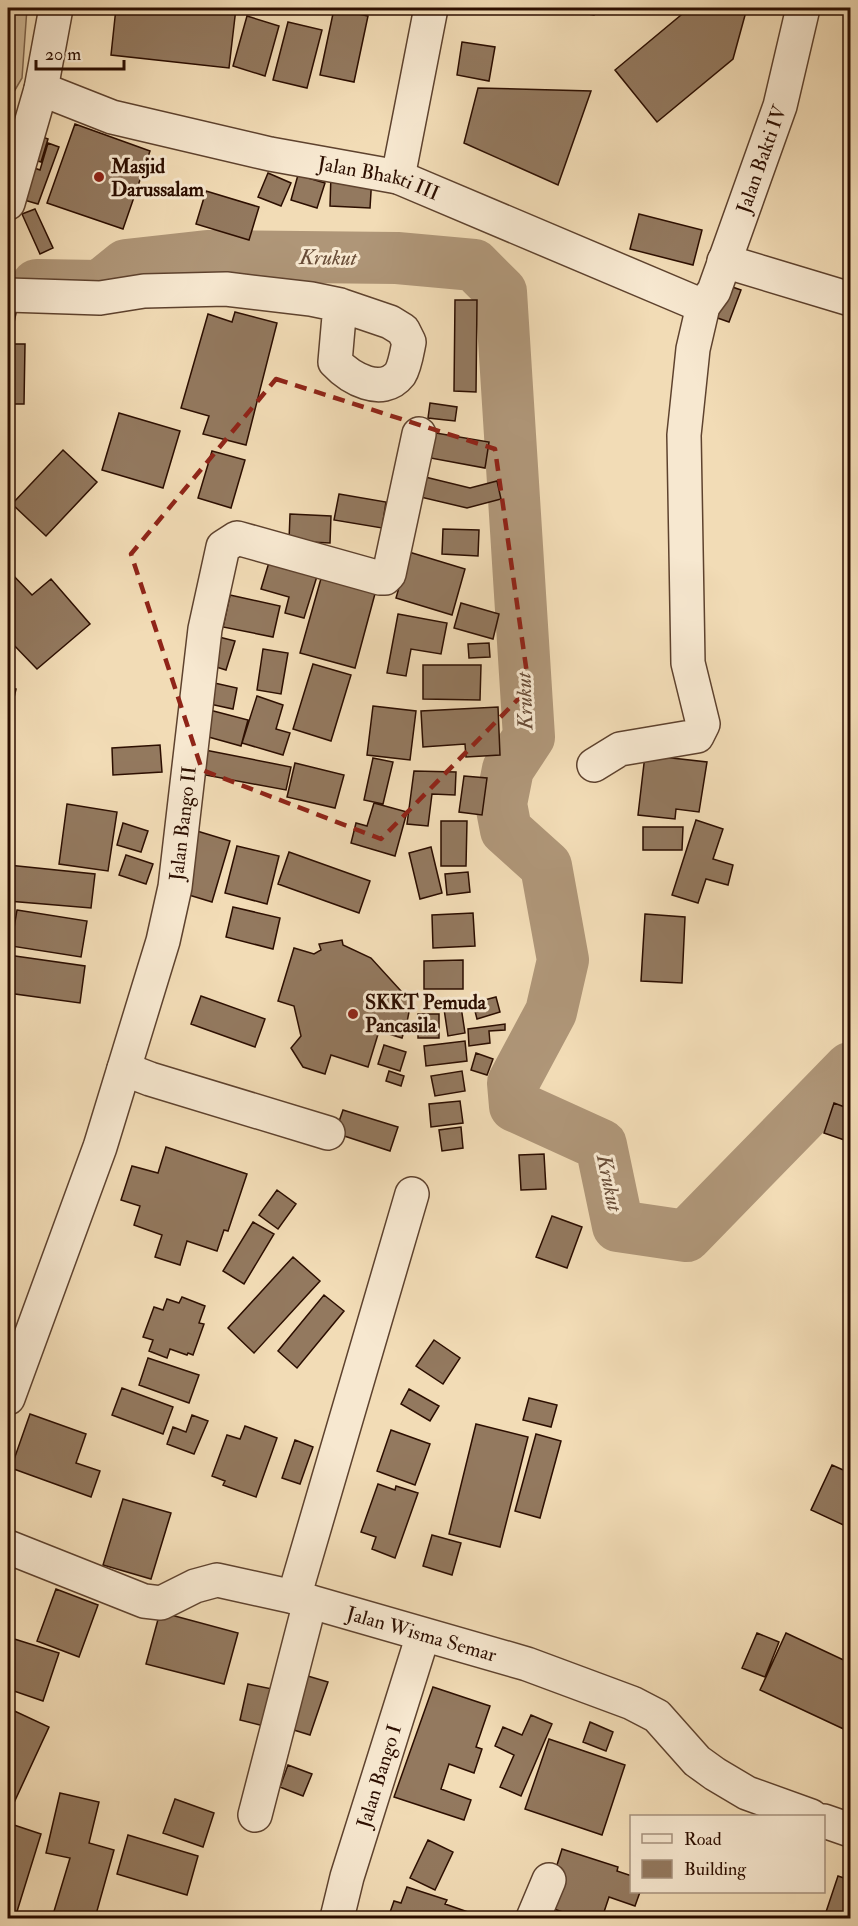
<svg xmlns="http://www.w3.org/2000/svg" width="858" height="1926" viewBox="0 0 858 1926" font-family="'IM FELL Double Pica',serif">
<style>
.green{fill:#d0b997;stroke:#7e644c;stroke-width:1.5}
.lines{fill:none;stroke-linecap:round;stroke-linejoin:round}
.river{stroke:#af9678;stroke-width:52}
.building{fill:#93795f;stroke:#2c0e00;stroke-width:1.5}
.minor-casing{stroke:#5e422e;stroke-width:36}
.minor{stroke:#f7e8d0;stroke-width:33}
.marked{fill:none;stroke:#8f2418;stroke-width:4.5;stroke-dasharray:12 8;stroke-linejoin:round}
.poi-dot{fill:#8f2418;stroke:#f7e8d0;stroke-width:2}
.labels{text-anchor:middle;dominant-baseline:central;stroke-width:6;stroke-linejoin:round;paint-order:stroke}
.street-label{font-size:20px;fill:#2c0e00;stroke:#f7e8d0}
.poi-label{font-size:20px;font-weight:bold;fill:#2c0e00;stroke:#f7e8d0;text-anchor:start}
.water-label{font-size:21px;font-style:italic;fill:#674b36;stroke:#f7e8d0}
</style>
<rect width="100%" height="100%" fill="#f2dcb6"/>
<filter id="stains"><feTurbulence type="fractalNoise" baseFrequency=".00333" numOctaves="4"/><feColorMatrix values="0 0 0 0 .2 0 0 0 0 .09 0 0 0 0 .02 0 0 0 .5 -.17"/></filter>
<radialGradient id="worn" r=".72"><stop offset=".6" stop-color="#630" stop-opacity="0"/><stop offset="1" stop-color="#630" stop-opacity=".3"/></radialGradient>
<path class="green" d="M8,8H27L22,78L8,102Z"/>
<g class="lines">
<path class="river" d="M37,285L100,286L126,265L207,256L397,258L474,265L501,292L529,737L508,769L501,804L506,830L546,866L563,960L551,1012L513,1083L515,1106L601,1145L618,1226L686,1236L850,1068"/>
</g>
<path class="building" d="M116,8H236L229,68L111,55Z
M546,8H595L594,15Z
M688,8H747L733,59L657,122L615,70L687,10Z
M334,9L368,16L354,82L320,75Z
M247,16L279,26L265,76L233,66Z
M288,22L322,30L307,88L273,80Z
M462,42L495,47L489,81L457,75Z
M478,88L591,91L558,185L464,143Z
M75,124L150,151L123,229L47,203Z
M31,133L48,139L41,162L23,156Z
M48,143L59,147L38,204L24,200L26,165L40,170Z
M268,173L291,183L281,206L258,197Z
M331,174L372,176L370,208L330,206Z
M298,175L325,183L317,208L291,200Z
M206,191L259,207L249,240L196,224Z
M35,209L53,248L40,254L22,214Z
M639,214L702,230L693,265L630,249Z
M721,283L741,290L729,322L709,315Z
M455,300H477L476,392L454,391Z
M8,311L16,313L12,332L8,331Z
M235,312L277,323L246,445L203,434L209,416L181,408L208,314L232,322Z
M8,344H25L24,404H8Z
M430,403L457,407L455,421L428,418Z
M119,413L180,431L163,488L102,470Z
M430,432L489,442L485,468L425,457Z
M63,450L97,482L46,536L12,504Z
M212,451L245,460L231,508L198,498Z
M417,475L470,488L497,481L501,499L467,508L412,495Z
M339,494L386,502L382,528L334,520Z
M290,514L331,516L330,543L289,541Z
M443,529L479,530L478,556L442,554Z
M409,552L465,569L452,615L396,598Z
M270,559L318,573L304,618L285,613L289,597L261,589Z
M10,572L32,595L51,579L90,624L37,669L8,639V574Z
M322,575L376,590L355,668L300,653Z
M230,595L280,606L273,637L223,627Z
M461,603L499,614L493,639L454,628Z
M398,614L447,623L441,654L411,649L406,676L387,673Z
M219,637L235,641L226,670L210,665Z
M489,643L490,657L469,658L468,644Z
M263,649L288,653L281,694L257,690Z
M313,664L351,675L331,741L293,729Z
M423,665H481L480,700L423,699Z
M210,682L237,688L233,709L205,703Z
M8,687L16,689L10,715L8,714Z
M257,696L283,705L276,729L290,733L283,755L242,743Z
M373,706L416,711L410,760L367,755Z
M498,707L500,755L466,757L465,744L423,747L421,711Z
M202,708L248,720L241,746L194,733Z
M160,745L162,772L113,775L112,748Z
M205,750L291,767L286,790L200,774Z
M645,755L707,762L699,812L676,809L675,819L638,815Z
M373,758L393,762L383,804L364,800Z
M295,763L344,775L335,808L287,797Z
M414,771L456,772L455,795L432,794L428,826L407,824Z
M464,776L487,778L482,815L459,812Z
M374,803L407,812L395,856L351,843L356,823L367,826Z
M67,804L117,812L108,871L59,864Z
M696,820L723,829L713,859L733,865L728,885L706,879L698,903L672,895Z
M441,821H467L466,866H441Z
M123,823L148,831L141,852L117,845Z
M643,827H683L682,850H643Z
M197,831L230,841L212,902L179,892Z
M237,846L279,856L267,904L225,893Z
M431,847L442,893L420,899L409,853Z
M289,852L370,881L359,913L278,884Z
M126,855L153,864L146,884L119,875Z
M8,865L95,874L91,908L8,901Z
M468,872L470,892L447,895L445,874Z
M233,907L280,918L273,949L226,937Z
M17,910L87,921L81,957L11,946Z
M473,913L475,946L433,948L432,915Z
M645,914L685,917L682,983L641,981Z
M342,940L343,945L371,958L411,1002L407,1022L402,1038L379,1031L368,1067L331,1055L325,1074L303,1067L291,1048L301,1036L294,1006L278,1001L294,948L314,954L321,950L319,944Z
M8,955L85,966L80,1003L8,993Z
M463,960V989H424V961Z
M201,996L265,1019L255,1047L191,1024Z
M496,997L500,1012L477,1019L473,1003Z
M460,1000L465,1033L448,1036L443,1002Z
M418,1014H439V1038H418Z
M505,1024V1030L489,1031L490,1043L469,1046L468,1029Z
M465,1041L467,1061L426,1066L424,1046Z
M384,1045L406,1052L400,1071L378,1064Z
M476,1053L493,1059L487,1075L471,1070Z
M389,1071L404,1076L401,1086L386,1081Z
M462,1071L465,1091L435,1096L431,1076Z
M460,1101L463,1123L431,1127L429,1104Z
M834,1103L850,1109V1142L824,1133Z
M343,1110L398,1127L390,1151L335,1133Z
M461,1127L463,1148L442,1151L439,1130Z
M166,1147L247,1174L228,1231L224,1230L217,1251L187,1241L180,1265L155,1257L162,1235L134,1225L140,1206L121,1200L132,1166L158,1173Z
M544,1154L546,1189L521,1190L519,1155Z
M277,1190L296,1204L278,1229L259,1215Z
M552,1216L582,1227L567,1268L536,1257Z
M253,1222L274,1234L244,1284L223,1271Z
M293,1257L320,1281L254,1353L228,1328Z
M324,1295L344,1311L297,1368L278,1351Z
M182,1297L205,1306L199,1323L204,1324L193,1355L188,1353L187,1355L170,1349L167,1358L149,1351L153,1340L143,1337L154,1307L163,1310L167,1299L179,1303Z
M434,1340L460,1358L443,1384L416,1366Z
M148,1358L199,1375L189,1403L139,1385Z
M122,1388L173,1407L163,1434L112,1415Z
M409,1389L439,1406L430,1421L401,1404Z
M529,1398L557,1405L551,1427L523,1420Z
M30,1414L86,1434L76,1463L100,1471L91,1497L11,1468Z
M192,1415L208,1421L194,1454L167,1444L173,1427L186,1432Z
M476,1424L528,1437L500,1547L449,1534Z
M245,1426L277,1438L256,1497L223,1485L225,1481L212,1476L227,1435L240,1439Z
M391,1430L430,1444L415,1485L377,1471Z
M536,1434L561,1441L540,1518L515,1511Z
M295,1440L313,1447L300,1484L282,1478Z
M832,1465L850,1473V1528L811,1510Z
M378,1484L395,1490L396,1486L418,1493L395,1558L372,1549L376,1537L361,1532Z
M123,1499L171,1513L151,1579L103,1565Z
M432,1535L461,1543L452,1575L423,1566Z
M56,1589L98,1605L79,1657L37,1641Z
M160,1612L238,1633L224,1684L146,1664Z
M757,1633L779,1642L765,1677L742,1668Z
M786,1633L850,1663V1732L760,1690Z
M8,1637L59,1653L43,1701L8,1689Z
M301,1674L328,1682L310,1735L284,1727Z
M248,1684L277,1690L268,1727L240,1720Z
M433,1687L490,1706L476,1747L482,1749L474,1773L449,1764L441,1789L471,1800L464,1820L394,1797Z
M8,1708L49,1727L12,1807L8,1805Z
M531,1715L552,1724L521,1796L500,1787L514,1755L495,1746L503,1727L522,1735Z
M590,1722L613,1732L606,1751L583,1742Z
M549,1739L625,1765L602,1835L525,1809Z
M288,1765L312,1774L303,1796L280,1787Z
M60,1793L99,1802L89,1843L114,1850L95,1918H52L70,1858L46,1853Z
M175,1799L214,1813L203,1847L163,1833Z
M8,1823L41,1834L15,1918H8Z
M128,1835L198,1856L187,1895L117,1874Z
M428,1840L453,1852L435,1890L410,1878Z
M562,1849L618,1867L617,1871L632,1876V1892H640L635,1906L609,1897L602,1918H582L544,1906Z
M838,1876L850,1880V1918H824Z
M407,1887L447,1900L445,1904L471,1913L470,1918H388L394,1901L401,1903Z"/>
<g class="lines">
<defs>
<g id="minor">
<path id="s1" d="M41,89L112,117L270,154L398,177L703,306"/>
<path d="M398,177L431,8"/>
<path d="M8,203L41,89L56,8"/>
<path d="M724,261L850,299"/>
<path d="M8,295L100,298L144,291L226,289L311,299L340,305L390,322L403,330L409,342C407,352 405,366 400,374C382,397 350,378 335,362L340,305"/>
<path id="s2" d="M594,765L620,749L697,736L703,724L688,663L684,435L693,349L703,306L714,291L780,106L803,8"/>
<path d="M124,1069L150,1079L328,1133"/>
<path id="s3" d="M8,1398L100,1147L163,941L175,887L205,629L223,547L237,538L380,578H385L389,574L419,434"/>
<path id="s4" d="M8,1547L144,1601L161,1603L195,1586L217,1580L294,1597L527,1664L632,1703L657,1716L697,1761L715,1774L747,1793L811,1816"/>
<path d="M294,1597L412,1194"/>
<path d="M255,1815L310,1602"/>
<path d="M824,1821L850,1830"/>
<path id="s5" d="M337,1918L347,1877L423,1635"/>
<path d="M533,1918L549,1880"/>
</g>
</defs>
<use href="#minor" class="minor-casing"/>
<use href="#minor" class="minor"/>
</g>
<path class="marked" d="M276,379L495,449L529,688L381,839L202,770L131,554Z"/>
<g class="poi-dot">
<circle cx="99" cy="177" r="6"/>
<circle cx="353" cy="1014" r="6"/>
</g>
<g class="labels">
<g class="street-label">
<text stroke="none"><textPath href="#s2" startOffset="702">Jalan Bakti IV</textPath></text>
<text stroke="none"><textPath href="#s1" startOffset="350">Jalan Bhakti III</textPath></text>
<text stroke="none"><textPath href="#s3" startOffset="602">Jalan Bango II</textPath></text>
<text stroke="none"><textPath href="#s4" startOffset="436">Jalan Wisma Semar</textPath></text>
<text stroke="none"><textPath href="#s5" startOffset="148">Jalan Bango I</textPath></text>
</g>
<g class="poi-label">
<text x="111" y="166">Masjid<tspan x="111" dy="23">Darussalam</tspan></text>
<text x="365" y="1002">SKKT Pemuda<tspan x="365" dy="23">Pancasila</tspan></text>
</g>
<g class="water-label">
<text transform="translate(328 258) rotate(1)">Krukut</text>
<text transform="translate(525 701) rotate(-92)">Krukut</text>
<text transform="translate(609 1183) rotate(78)">Krukut</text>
</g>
</g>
<rect width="858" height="1926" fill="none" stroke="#f2dcb6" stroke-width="30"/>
<rect x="9" y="9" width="840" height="1908" fill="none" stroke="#2c0e00" stroke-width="3"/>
<rect x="15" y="15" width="828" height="1896" fill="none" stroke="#2c0e00" stroke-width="1.5"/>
<rect x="630" y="1815" width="195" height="78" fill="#f7e8d0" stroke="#a6917d" stroke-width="1.5"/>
<rect x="642" y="1834" width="30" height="9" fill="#f7e8d0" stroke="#a6917d" stroke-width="1.5"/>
<text x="684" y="1845" font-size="18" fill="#2c0e00">Road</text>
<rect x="642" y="1860" width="30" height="18" fill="#93795f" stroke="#a6917d" stroke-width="1.5"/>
<text x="684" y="1875" font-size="18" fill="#2c0e00">Building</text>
<path d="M36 60v9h88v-9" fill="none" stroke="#2c0e00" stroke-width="3"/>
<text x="45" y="60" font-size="18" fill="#2c0e00" stroke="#f7e8d0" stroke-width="4.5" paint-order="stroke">20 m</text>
<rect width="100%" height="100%" filter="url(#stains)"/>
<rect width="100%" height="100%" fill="url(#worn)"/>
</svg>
